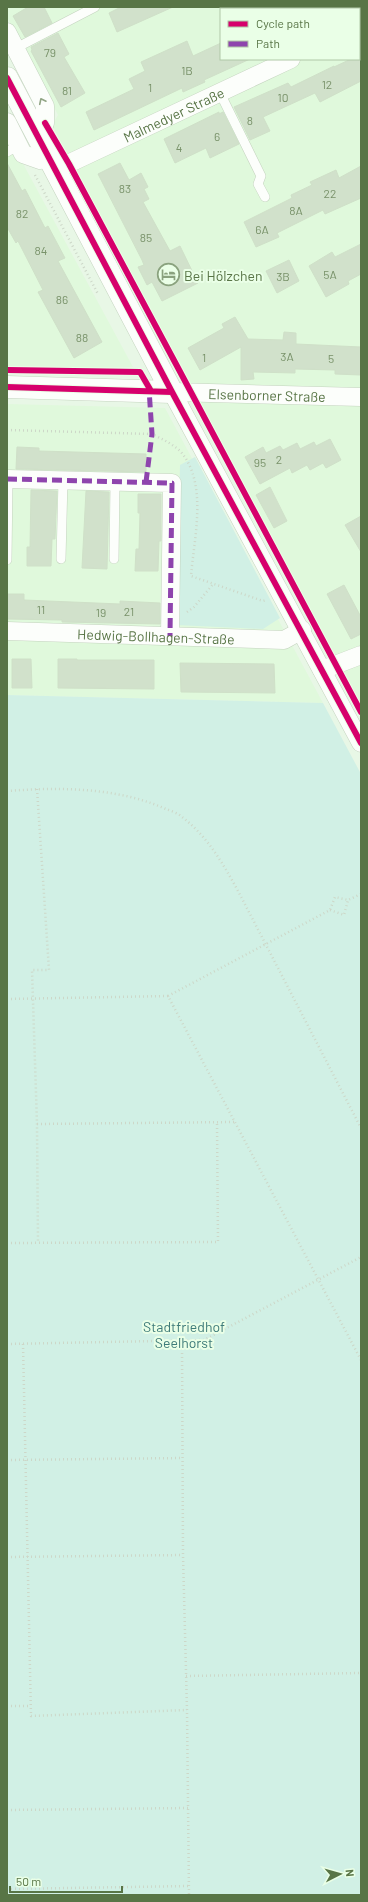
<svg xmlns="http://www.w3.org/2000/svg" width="368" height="1902" viewBox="0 0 368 1902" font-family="Barlow,sans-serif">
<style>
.residential{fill:#e0f9dc;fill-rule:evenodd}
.green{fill:#d1f0e5}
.building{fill:#d1e1cb;stroke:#cfe0c8}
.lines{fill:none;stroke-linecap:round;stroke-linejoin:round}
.lane-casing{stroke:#c4d3bf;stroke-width:10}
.street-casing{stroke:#c4d3bf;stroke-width:19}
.secondary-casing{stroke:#c5d5c0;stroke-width:23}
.path{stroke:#cdd7c8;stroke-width:2.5;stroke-dasharray:1 3;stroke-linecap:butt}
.lane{stroke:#fcfefb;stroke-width:9}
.street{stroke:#fcfefb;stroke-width:18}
.secondary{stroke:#fcfefb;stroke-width:22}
.quiet{stroke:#8e44ad;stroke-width:5;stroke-dasharray:10 5;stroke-linecap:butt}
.cycleway-casing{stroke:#eaffe7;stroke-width:8}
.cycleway{stroke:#d6006c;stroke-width:6}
.oneway{stroke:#91a585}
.labels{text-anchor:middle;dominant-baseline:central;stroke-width:4;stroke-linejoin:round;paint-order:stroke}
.number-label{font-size:12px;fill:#79926a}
.street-label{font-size:14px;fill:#587546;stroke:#eaffe7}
.poi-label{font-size:14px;fill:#587546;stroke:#eaffe7;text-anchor:start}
.park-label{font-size:14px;fill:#3e7b79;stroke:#eaffe7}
</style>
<rect width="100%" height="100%" fill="#e8f7e6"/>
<path class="residential" d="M7,7H361V707L187,384L52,125L58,115L7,17ZM221,9H359V59H221Z
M7,134L133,367L90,368L7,366Z
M7,404L165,408L323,703L7,695Z"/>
<path class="green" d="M195,457L280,618L263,629L176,625L180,465Z
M7,695L323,703L361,774V1895H7Z"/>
<path class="building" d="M28,7H44L52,23L25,37L13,16Z
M121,7H173L117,32L109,13Z
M58,33L69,54L64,57L85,93L61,107L31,51L32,50L31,47Z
M187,41L193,56L221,43V59H250L204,80L205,82L183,92L182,88L94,130L86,112L134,89L129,79L145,71L141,62Z
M361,54V81L320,102L315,93L263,117L270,131L250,140L234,107L288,83L291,87L334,66V67L351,59H359V55Z
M219,112V114L223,112L239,144L210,158L206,148L175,163L164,139Z
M7,163L22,191L25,189L45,228L48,226L65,258L58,261L102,342L74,358L38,292L43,290L18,241L16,243L7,227Z
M120,163L129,180L141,173L148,187L144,189L149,199L143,202L170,251L180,246L198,283L162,301L152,282L147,285L138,267L144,265L142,260L98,174Z
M361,166V198L325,214L323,210L277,233L279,237L256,247L244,222L292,198L291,195L312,185L310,182L336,170L339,178Z
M361,244V274L348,281L349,284L326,297L309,266L332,252L335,257Z
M289,260L299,281L277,293L266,271Z
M235,317L248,339L283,340L284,332L296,333V344L361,347V375L335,374V370L295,369V373L253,372L254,379L241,380V347L200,370L188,348L224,328L222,324Z
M330,439L341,460L326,468L323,463L310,470L307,465L292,473L290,468L260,484L245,457L263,447L266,453L280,446L283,450L297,443L300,449L314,442L316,446Z
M17,447L39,448V451L146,454V472L16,469Z
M270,487L287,521L274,528L256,495Z
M31,490L57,491L55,539H52L51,566H27V547H30Z
M86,491L109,492L107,569L82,568Z
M138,494H161V541H159L158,571H135L136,549H139L140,513H138Z
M361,516V552L345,525Z
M344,585L361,617V634L351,639L327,594Z
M7,594H24V600L120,604V601L160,603V624L62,622V620L7,619Z
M12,659H31L32,688H12Z
M58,659H77V660H154V689L58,688Z
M180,663L274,664L275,693L181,692Z"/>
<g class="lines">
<defs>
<path id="lane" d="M16,48L95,7
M220,93L261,176L258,184L265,197
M7,152L19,145
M61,559L63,480
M114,559L115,482
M7,560L8,479"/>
<g id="street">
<path d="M359,27L361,26"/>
<path d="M7,32L45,106V123L39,138"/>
<path d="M7,122L23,154L40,160L48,155"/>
<path id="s1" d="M55,170L291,59"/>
<path d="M172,392L361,743"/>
<path id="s2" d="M172,392L361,397"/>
<path d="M7,479L172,483L170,636"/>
<path id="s3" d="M7,631L284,640L302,630"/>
<path d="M322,670L361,655"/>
</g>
<path id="secondary" d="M7,78L172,392
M7,387L172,392"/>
</defs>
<use href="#lane" class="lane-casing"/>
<use href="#street" class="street-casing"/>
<use href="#secondary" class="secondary-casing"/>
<path class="path" d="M35,175L98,294
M7,430L152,434C162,439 173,444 181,452C208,484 194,538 191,576L263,601L266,600
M187,612L194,607L214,583
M37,789L49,970H32L37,1124L38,1243
M7,791C60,787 116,787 166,809C171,811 178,813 182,817C207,836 222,862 237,889L361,1128
M330,910L344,915L348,900
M168,996L330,910L335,897L348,900L361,894
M7,999L168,996L361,1360
M37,1124L235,1122
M7,1243L218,1242L217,1122
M182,1341L183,1555L187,1710L189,1895
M7,1344L204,1340L361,1257
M23,1344L31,1716L187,1710
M7,1460L183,1458
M7,1557L183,1555
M186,1676L361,1673
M7,1706H30
M7,1810L189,1808
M7,1889L189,1886"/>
<use href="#lane" class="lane"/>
<use href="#street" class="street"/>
<use href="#secondary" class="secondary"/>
<path class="quiet" d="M7,479L172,483L170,636
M146,482L152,434L149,389"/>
<defs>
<path id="cycleway" d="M7,78L172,392L361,743
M45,123L69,164L177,366L361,712
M7,370L140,372L151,391
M7,387L172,392"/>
</defs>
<use href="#cycleway" class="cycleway-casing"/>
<use href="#cycleway" class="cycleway"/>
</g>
<defs><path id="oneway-chevron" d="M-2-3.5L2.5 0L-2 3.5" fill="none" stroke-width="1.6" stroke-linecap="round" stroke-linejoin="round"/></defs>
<use class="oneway" href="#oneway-chevron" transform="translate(42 101) rotate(-116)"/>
<defs>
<symbol id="hotel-ring" viewBox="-11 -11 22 22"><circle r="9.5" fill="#eaffe7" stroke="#8aa27e" stroke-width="1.5"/><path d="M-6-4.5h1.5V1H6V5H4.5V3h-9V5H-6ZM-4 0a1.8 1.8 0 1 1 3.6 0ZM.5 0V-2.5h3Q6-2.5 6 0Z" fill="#8aa27e"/></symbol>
</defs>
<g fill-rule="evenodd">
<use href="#hotel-ring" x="156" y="262" width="25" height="25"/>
</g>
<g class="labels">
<g class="number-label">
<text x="50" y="52">79</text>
<text x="187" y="70">1B</text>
<text x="327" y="84">12</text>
<text x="150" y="87">1</text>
<text x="67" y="90">81</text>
<text x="283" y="97">10</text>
<text x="250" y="120">8</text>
<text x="217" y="136">6</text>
<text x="179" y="147">4</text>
<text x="125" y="188">83</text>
<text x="330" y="193">22</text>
<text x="296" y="210">8A</text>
<text x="22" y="213">82</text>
<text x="262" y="229">6A</text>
<text x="146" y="237">85</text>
<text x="41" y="250">84</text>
<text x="330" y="274">5A</text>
<text x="283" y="276">3B</text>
<text x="62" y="299">86</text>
<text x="82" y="337">88</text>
<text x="287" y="356">3A</text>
<text x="204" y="357">1</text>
<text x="331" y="358">5</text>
<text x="279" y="459">2</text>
<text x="260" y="462">95</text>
<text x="41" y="609">11</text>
<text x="129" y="611">21</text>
<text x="101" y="612">19</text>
</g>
<g class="street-label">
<text stroke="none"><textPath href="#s1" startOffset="131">Malmedyer Straße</textPath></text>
<text stroke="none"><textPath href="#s2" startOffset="95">Elsenborner Straße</textPath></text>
<text stroke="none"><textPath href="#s3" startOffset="149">Hedwig-Bollhagen-Straße</textPath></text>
</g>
<g class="poi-label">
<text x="184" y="275">Bei Hölzchen</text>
</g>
<g class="park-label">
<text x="184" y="1326">Stadtfriedhof<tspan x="184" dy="16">Seelhorst</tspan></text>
</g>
</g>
<rect width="368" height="1902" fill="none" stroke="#587546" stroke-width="16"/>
<rect x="220" y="8" width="140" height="52" fill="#eaffe7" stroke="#b0c8a7"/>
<rect x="228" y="21" width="20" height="6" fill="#d6006c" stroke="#b0c8a7"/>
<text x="256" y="28" font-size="12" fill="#587546">Cycle path</text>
<rect x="228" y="41" width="20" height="6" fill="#8e44ad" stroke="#b0c8a7"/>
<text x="256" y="48" font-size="12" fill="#587546">Path</text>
<g transform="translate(340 1874) rotate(84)" stroke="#eaffe7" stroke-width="3" paint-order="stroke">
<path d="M0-3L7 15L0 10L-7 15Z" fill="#587546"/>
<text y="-6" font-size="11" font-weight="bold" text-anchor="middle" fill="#587546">N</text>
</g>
<path d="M10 1886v6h112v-6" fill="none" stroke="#587546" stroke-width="2"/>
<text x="16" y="1886" font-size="12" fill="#587546" stroke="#eaffe7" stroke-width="3" paint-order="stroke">50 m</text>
</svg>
